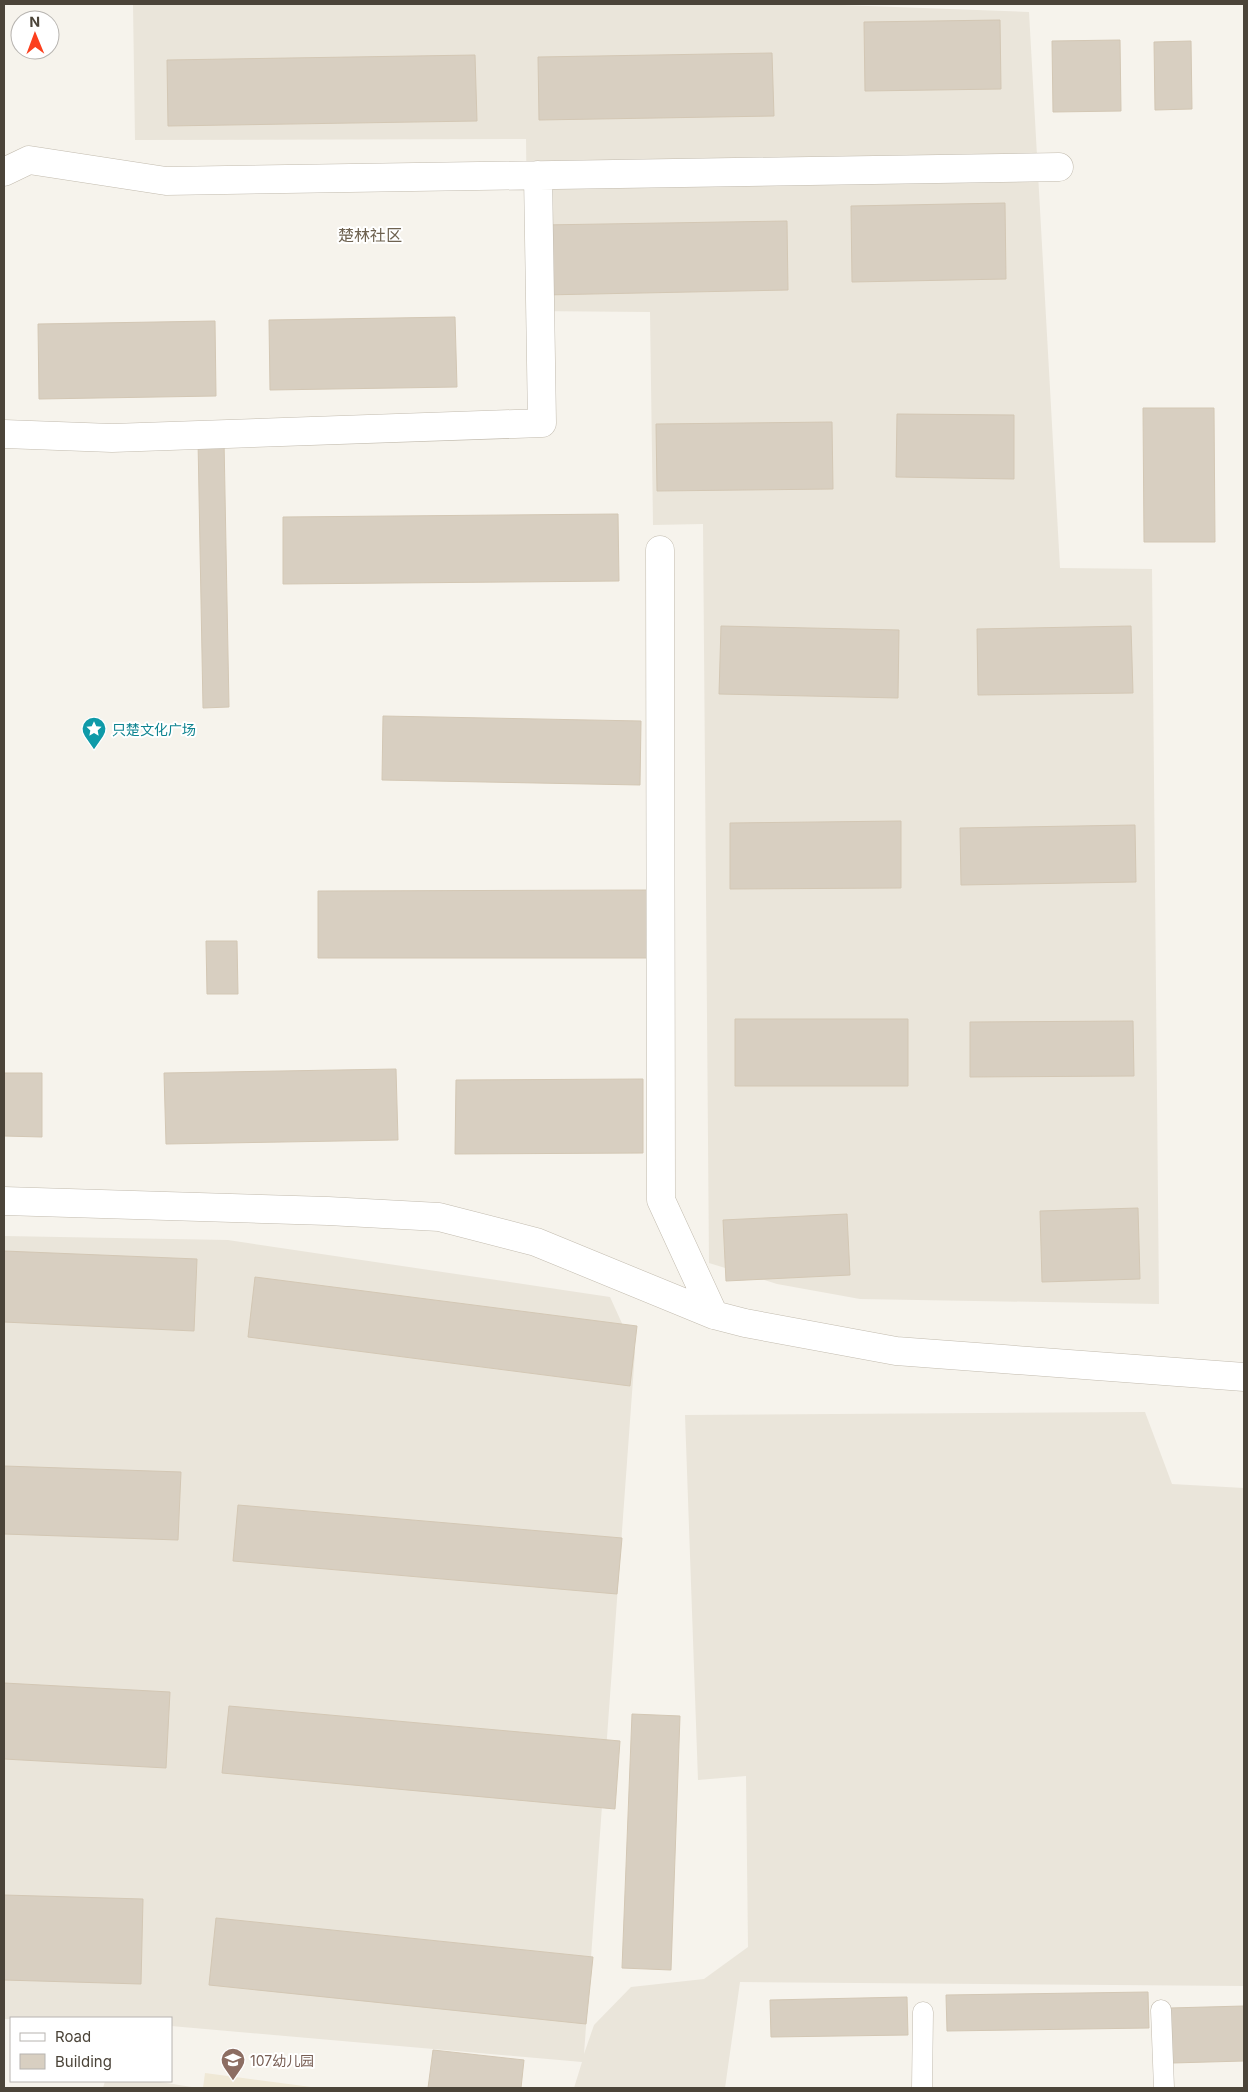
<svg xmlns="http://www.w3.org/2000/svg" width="1248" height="2092" viewBox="0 0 1248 2092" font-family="Inter,'Noto Sans SC',sans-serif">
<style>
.residential{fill:#eae5da}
.education{fill:#efe8d6}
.building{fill:#d8cfc1;stroke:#d3c7b4}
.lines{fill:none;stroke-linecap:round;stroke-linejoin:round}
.lane-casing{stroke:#c2bbae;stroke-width:21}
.street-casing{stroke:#c2bbae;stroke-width:29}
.lane{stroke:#fff;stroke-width:20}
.street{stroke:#fff;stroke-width:28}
.labels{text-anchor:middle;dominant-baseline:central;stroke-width:4;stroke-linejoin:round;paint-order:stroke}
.culture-label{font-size:14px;fill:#0d838f;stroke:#fff;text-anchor:start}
.education-label{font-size:14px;fill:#785e54;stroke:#fff;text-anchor:start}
.quarter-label{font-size:16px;fill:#6e6250;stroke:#fff}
</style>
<rect width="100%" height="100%" fill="#f6f3ec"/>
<path class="residential" d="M133,4H814L1029,12L1060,568L1152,569L1159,1304L860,1299L777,1284L709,1263L703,524L653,525L650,312L528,311L526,139L135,140Z
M4,1236L228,1240L610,1297L635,1352L584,2054L594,2025L631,1987L704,1979L748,1947L746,1776L698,1780L685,1415L1145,1412L1172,1484L1244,1488V1986L740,1982L725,2088H574L582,2062L171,2026V2018L4,2019Z
M105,2081H154L198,2088H103Z"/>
<path class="education" d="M205,2073L319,2088H203Z"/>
<path class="building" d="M1000,20L1001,89L865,91L864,22Z
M1120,40L1121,111L1053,112L1052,41Z
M1191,41L1192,109L1155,110L1154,42Z
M772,53L774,116L539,120L538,57Z
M475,55L477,121L168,126L167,60Z
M1005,203L1006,279L852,282L851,206Z
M787,221L788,290L543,295L542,225Z
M455,317L457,387L270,390L269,320Z
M215,321L216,396L39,399L38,324Z
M1143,408H1214L1215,542H1144Z
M897,414L1014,415V479L896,477Z
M832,422L833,489L657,491L656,424Z
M198,440H224L229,707L203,708Z
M618,514L619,581L283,584V517Z
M721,626L899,630L898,698L719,694Z
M1131,626L1133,693L978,695L977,629Z
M383,716L641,721L640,785L382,780Z
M901,821V888L730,889V823Z
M1135,825L1136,882L961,885L960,828Z
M651,890L652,958H318V891Z
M206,941H237L238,994H207Z
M735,1019H908V1086H735Z
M1133,1021L1134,1076L970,1077V1022Z
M396,1069L398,1140L166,1144L164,1073Z
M4,1073H42V1137L4,1136Z
M643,1079V1153L455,1154L456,1080Z
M1138,1208L1140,1279L1042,1282L1040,1211Z
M847,1214L850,1275L726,1281L723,1220Z
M4,1251L197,1259L194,1331L4,1322Z
M255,1277L637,1326L630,1386L248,1337Z
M4,1466L181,1472L178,1540L4,1534Z
M238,1505L622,1538L617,1594L233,1561Z
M4,1683L170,1692L166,1768L4,1759Z
M229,1706L620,1741L615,1809L222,1773Z
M632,1714L680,1716L671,1970L622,1968Z
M4,1895L143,1899L141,1984L4,1980Z
M216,1918L593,1957L586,2024L209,1985Z
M1148,1992L1149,2028L947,2031L946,1995Z
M907,1997L908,2035L771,2037L770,2000Z
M1244,2006V2061L1172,2063L1170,2008Z
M433,2050L524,2060L521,2088H428Z"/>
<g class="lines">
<defs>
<path id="lane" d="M1161,2010L1164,2088
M922,2088L923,2012"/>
<path id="street" d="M4,172L29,160L166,181L1059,167
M4,434L112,438L542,423L538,175
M660,550L661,1200L714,1315
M4,1201L328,1211L439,1217L536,1242L714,1315L745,1323L896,1351L1244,1377"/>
</defs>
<use href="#lane" class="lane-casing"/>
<use href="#street" class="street-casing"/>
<use href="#lane" class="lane"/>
<use href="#street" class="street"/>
</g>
<defs>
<symbol id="sight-pin" viewBox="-11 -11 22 30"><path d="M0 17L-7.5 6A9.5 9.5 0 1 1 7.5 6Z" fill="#0f9aa8" stroke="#fff"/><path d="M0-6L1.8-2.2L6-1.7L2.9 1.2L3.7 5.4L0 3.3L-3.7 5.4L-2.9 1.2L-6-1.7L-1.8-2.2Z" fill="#fff"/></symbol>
<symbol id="school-pin" viewBox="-11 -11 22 30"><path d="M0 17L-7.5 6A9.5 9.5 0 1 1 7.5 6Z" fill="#8d6e63" stroke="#fff"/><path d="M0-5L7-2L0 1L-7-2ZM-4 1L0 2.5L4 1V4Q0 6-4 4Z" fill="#fff"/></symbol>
</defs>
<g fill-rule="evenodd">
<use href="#sight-pin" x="80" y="715" width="28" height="38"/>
<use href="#school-pin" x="219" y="2046" width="28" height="38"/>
</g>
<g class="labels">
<g class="culture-label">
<text x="112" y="729">只楚文化广场</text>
</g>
<g class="education-label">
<text x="250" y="2060">107幼儿园</text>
</g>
<g class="quarter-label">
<text x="370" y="235">楚林社区</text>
</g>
</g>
<rect width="1248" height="2092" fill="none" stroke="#4b4439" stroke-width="10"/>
<rect x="10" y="2017" width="162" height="65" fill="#ffffff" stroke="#b7b4b0"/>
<rect x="20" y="2033" width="25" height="8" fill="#ffffff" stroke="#b7b4b0"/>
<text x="55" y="2042" font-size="15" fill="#4b4439">Road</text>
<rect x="20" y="2054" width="25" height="15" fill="#d8cfc1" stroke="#b7b4b0"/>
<text x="55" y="2067" font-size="15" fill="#4b4439">Building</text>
<g transform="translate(35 35) rotate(359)"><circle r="24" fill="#ffffff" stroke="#b7b4b0"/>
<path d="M0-4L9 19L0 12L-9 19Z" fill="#fc3f1d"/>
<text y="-8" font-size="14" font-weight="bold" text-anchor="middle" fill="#4b4439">N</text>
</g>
</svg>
